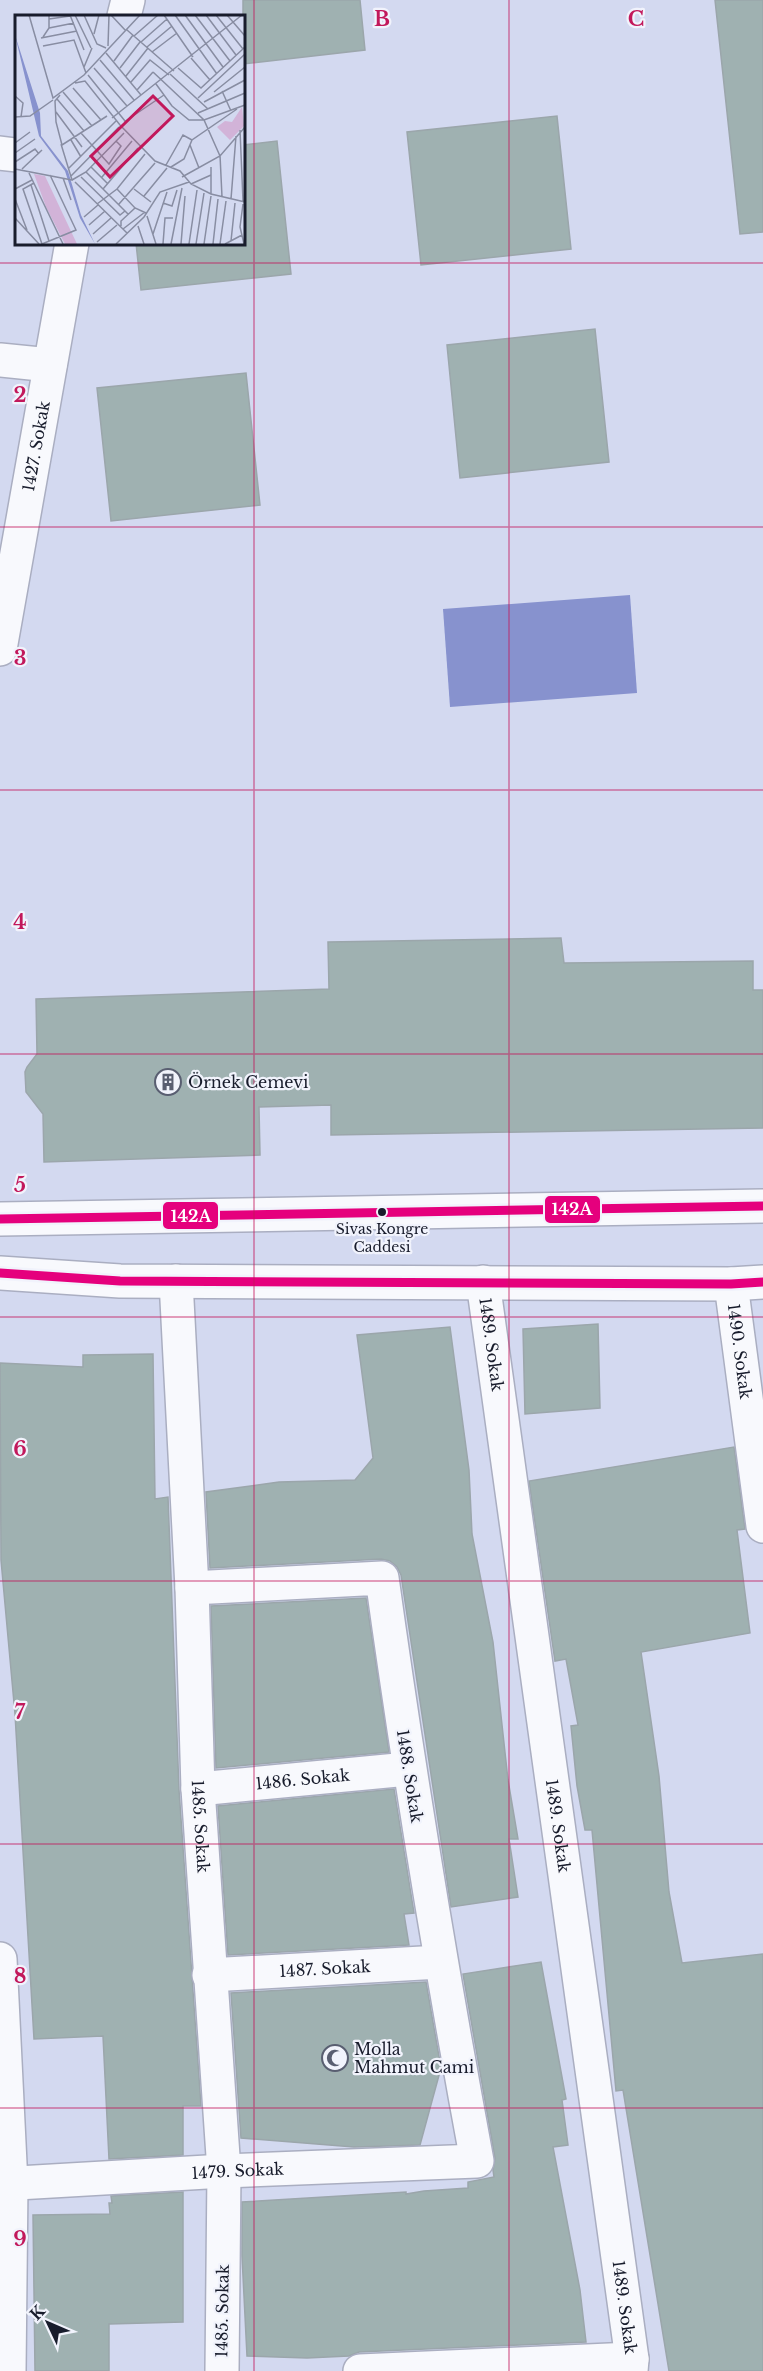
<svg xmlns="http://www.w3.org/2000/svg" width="763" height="2371" viewBox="0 0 763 2371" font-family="'Libre Baskerville',serif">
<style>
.water{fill:#8792ce}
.building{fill:#9fb1b1;stroke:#9ba6ab;stroke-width:1.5}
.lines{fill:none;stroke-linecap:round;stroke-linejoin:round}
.street-casing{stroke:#aaaec1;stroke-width:36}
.secondary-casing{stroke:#aaaec1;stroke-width:36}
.street{stroke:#f8f9fd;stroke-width:33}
.secondary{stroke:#f8f9fd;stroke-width:33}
.bus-1-casing{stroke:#f1f3fc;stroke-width:14}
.bus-1{stroke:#e5007d;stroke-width:9}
.grid{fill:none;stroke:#c2185b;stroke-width:1.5;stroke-opacity:0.55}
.bus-dot{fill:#181c2c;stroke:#f1f3fc;stroke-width:2}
.labels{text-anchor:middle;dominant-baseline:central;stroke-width:4.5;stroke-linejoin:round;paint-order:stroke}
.bus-label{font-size:14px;fill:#181c2c;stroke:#f1f3fc}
.street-label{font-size:16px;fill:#181c2c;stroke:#f1f3fc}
.poi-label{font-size:16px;fill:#181c2c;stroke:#f1f3fc;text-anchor:start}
.inset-road{fill:none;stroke:#888da2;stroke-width:1.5}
.view{fill:#c2185b;fill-opacity:0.15;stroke:#c2185b;stroke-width:3}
.inset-edge{fill:none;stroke:#181c2c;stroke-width:3}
.grid-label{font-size:20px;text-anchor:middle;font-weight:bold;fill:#c2185b;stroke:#f1f3fc;stroke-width:4.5;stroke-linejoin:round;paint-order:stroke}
.line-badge{stroke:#f1f3fc;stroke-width:2}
.badge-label{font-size:16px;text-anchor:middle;font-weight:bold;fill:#fff}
</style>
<rect width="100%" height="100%" fill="#d3d9f0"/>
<path class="water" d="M630,595L637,693L450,707L443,609Z"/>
<path class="building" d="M243,0H360L365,50L243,64Z
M715,0H763V232L740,234Z
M557,116L571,249L421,265L407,132Z
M277,141L291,274L141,290L136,243H243V145Z
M595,329L609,462L460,478L447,345Z
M246,373L260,505L111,521L97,388Z
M561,938L564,963L753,961V990H763V1128L331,1135V1105L259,1107L260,1155L44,1162L43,1114L26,1092L25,1072L27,1067L37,1054L36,999L329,989L328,942Z
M598,1324L600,1408L525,1414L523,1329Z
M450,1327L469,1470L472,1534L493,1642L508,1780L518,1839H509L518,1897L451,1907L401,1575L397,1567L390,1561L381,1559L210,1568L206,1492L279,1482L355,1480L373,1458L357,1335Z
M153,1354L155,1499L168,1497L179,1790L201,2106H183V2155L109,2159L103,2036L34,2039L15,1714L1,1560L0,1363L83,1367V1355Z
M734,1447L745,1529L737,1530L750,1633L641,1652L659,1776L669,1892L682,1963L763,1954V2371H669L623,2090L616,2091L592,1830H585L577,1786L571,1726L578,1725L566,1659L555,1661L529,1481Z
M366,1598L389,1752L216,1768L211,1606Z
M394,1789L414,1913L404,1914L409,1945L228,1955L218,1806Z
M541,1962L566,2099L562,2100L568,2145L553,2147L580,2290L586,2342L359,2352L349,2356L307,2358L247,2356L242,2256V2202L406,2192V2194L424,2191L468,2188V2182L494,2177L493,2170L495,2158L463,1974Z
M426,1982L441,2068L420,2145L354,2147L241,2138L231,1993Z
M183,2192V2322L109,2324V2371H35L33,2215L110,2214L109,2203H112L111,2196Z"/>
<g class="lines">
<defs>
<g id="street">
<path d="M124,16L128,0"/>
<path d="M0,153L16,155"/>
<path d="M0,360L50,365"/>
<path id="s1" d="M0,649L72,243"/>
<path id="s2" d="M176,1281L192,1588L198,1789L224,2171L222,2371"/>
<path id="s3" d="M483,1282L632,2359L631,2371"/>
<path id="s4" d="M731,1284L763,1526"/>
<path id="s5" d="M198,1789L408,1769"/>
<path d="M0,1959L11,2184L9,2371"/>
<path id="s6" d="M209,1975L440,1962"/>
<path id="s7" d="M0,2184L224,2171L477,2161C441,1967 409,1773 382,1578L192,1588"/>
<path d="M360,2371L632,2359"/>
</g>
<path id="secondary" d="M0,1219L763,1206
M0,1273L120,1281L731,1284L763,1282"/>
</defs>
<use href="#street" class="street-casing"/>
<use href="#secondary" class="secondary-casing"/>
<use href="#street" class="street"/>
<use href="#secondary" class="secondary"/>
<defs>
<path id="bus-1" d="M0,1219L763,1206
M0,1273L120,1281L731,1284L763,1282"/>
</defs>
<use href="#bus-1" class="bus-1-casing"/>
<use href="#bus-1" class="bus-1"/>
</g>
<path class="grid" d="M254,0V2371M509,0V2371M0,263H763M0,527H763M0,790H763M0,1054H763M0,1317H763M0,1581H763M0,1844H763M0,2108H763"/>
<defs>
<symbol id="building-ring" viewBox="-11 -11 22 22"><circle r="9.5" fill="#f1f3fc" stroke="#595e71" stroke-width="1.5"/><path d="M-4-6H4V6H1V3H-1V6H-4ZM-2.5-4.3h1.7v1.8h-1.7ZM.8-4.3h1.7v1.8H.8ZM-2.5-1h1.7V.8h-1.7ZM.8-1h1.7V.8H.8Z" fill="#595e71"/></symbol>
<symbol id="mosque-ring" viewBox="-11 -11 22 22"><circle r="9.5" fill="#f1f3fc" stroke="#595e71" stroke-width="1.5"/><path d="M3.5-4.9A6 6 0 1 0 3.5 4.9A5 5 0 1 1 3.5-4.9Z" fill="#595e71"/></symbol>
</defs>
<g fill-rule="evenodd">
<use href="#building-ring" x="153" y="1067" width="30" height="30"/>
<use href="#mosque-ring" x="320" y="2043" width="30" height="30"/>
</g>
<circle class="bus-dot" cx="382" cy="1212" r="5"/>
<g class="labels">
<g class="bus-label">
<text x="382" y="1229">Sivas Kongre<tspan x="382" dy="18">Caddesi</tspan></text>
</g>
<g class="street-label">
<text stroke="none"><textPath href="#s1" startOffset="206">1427. Sokak</textPath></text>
<text stroke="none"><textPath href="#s3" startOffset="63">1489. Sokak</textPath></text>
<text stroke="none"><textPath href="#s4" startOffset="68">1490. Sokak</textPath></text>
<text transform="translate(410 1776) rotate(81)">1488. Sokak</text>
<text stroke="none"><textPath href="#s5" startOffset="105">1486. Sokak</textPath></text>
<text stroke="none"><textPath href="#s2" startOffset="546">1485. Sokak</textPath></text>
<text stroke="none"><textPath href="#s3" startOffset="549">1489. Sokak</textPath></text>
<text stroke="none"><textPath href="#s6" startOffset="116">1487. Sokak</textPath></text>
<text stroke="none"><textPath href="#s7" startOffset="238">1479. Sokak</textPath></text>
<text stroke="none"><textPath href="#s3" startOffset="1035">1489. Sokak</textPath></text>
<text transform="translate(222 2311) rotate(-89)">1485. Sokak</text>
</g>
<g class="poi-label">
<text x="188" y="1082">Örnek Cemevi</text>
<text x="354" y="2049">Molla<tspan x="354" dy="18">Mahmut Cami</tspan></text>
</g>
</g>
<g transform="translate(15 15)">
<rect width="230" height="230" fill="#d3d9f0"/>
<path d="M227,92L229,111L215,125L202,112L210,106L217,107ZM19,159L30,161L62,229H50L31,192Z" fill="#d2b3d8"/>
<path d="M0,20L25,98L26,121L53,156L66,200L80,229L65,203L50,156L24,121Z" fill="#8792ce"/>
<path class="inset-road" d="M14,0L38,83L69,60L125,0M55,0L69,35M60,0L76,33M69,0L82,29L91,33M96,0L111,16M149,0L178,42M160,0L202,59M170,0L208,52M180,0L215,46M191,0L221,40M201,0L228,34M212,0L230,21M34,4L55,1M34,13L59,8M112,15L159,56M79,19L84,0M119,21L143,0M28,22L34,13V0M26,23L62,16M126,27L152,4M28,31L59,25L71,58M93,31L94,0M132,32L157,11M137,37L162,18M91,38L126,80M176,43L195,65M85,45L119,85M99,46L118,20M69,52L77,33M79,53L112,91M105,53L125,27M163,53L186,73L230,32M138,57L189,105L205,141M155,59L193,94M73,60L110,106M111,61L133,33M116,67L135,45L154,60M60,68L70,66L105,110L140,146L165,156L176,169L196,179L230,187M141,69L157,91L174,105H189L230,90M58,73L86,105M122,75L138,57M207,76L216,96M48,77L77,111M199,77L230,52M45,80L40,86L41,107L47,130L92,101M0,81L8,88L6,102M183,83L230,39M42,84L69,116M189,87L230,65M41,97L67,132M183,98L230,78M0,102L15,101L38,85M97,103L227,0M109,107L149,80M225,115L228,186M66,118L94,149L106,131L101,126M56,125L66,142M0,128L15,117M175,130L184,153M0,138L20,124M205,140L207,182M0,147L20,134L24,139M151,150L168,120L177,125M76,152L93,169M156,152L169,144L177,125L222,94M196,152V179M54,153L101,106M0,154L57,165L46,129M7,154L27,135M71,157L113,199M14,158L48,229M56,161L104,112M66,162L105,200L110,196M87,162L117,126M167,162L205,141L230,112M48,163L56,185M57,165L71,157L109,118M60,167L112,218M19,168L8,174L27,229L61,215L35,160M176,169L196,160M16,170L34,226M0,174L17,165M88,174L123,133M102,174L120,193L131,198M119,174L136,187M129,181L152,153M0,184L12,215M216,184L221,121M148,188L157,191L162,175M82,189L102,174L130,139M104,189L140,148M228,189L225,212L229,229M132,201L141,229M69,202L83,190M0,203L24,229M74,210L90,196M106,211V206L120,193M123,211L129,229M108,214L130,197M78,219L96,203M138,219L152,177M216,226L220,188M82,227L102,210M101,229L129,202L145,177L174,167M148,229L150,203H158M156,229L167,173M166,229L170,181M174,229L182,175M181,229L189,178M189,229L196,181M198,229L203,184M205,229L211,186M210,229L227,220"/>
<path class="view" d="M138,81L158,101L95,162L76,141Z"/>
<rect width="230" height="230" class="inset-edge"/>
</g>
<g class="grid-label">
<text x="382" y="26">B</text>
<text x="636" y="26">C</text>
<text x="20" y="402">2</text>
<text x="20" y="665">3</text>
<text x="20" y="929">4</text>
<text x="20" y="1192">5</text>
<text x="20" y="1456">6</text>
<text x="20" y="1719">7</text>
<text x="20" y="1983">8</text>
<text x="20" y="2246">9</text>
</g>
<g class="line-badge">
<rect x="544" y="1195" width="57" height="29" rx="6" fill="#e5007d"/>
<rect x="162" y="1201" width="57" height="29" rx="6" fill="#e5007d"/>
</g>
<g class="badge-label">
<text x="572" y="1215">142A</text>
<text x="191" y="1222">142A</text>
</g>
<g transform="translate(48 2323) rotate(314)" stroke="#f1f3fc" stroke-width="4.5" paint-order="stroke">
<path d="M0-4.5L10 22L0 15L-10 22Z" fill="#181c2c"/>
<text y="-9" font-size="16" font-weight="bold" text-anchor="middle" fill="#181c2c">K</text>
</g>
</svg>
